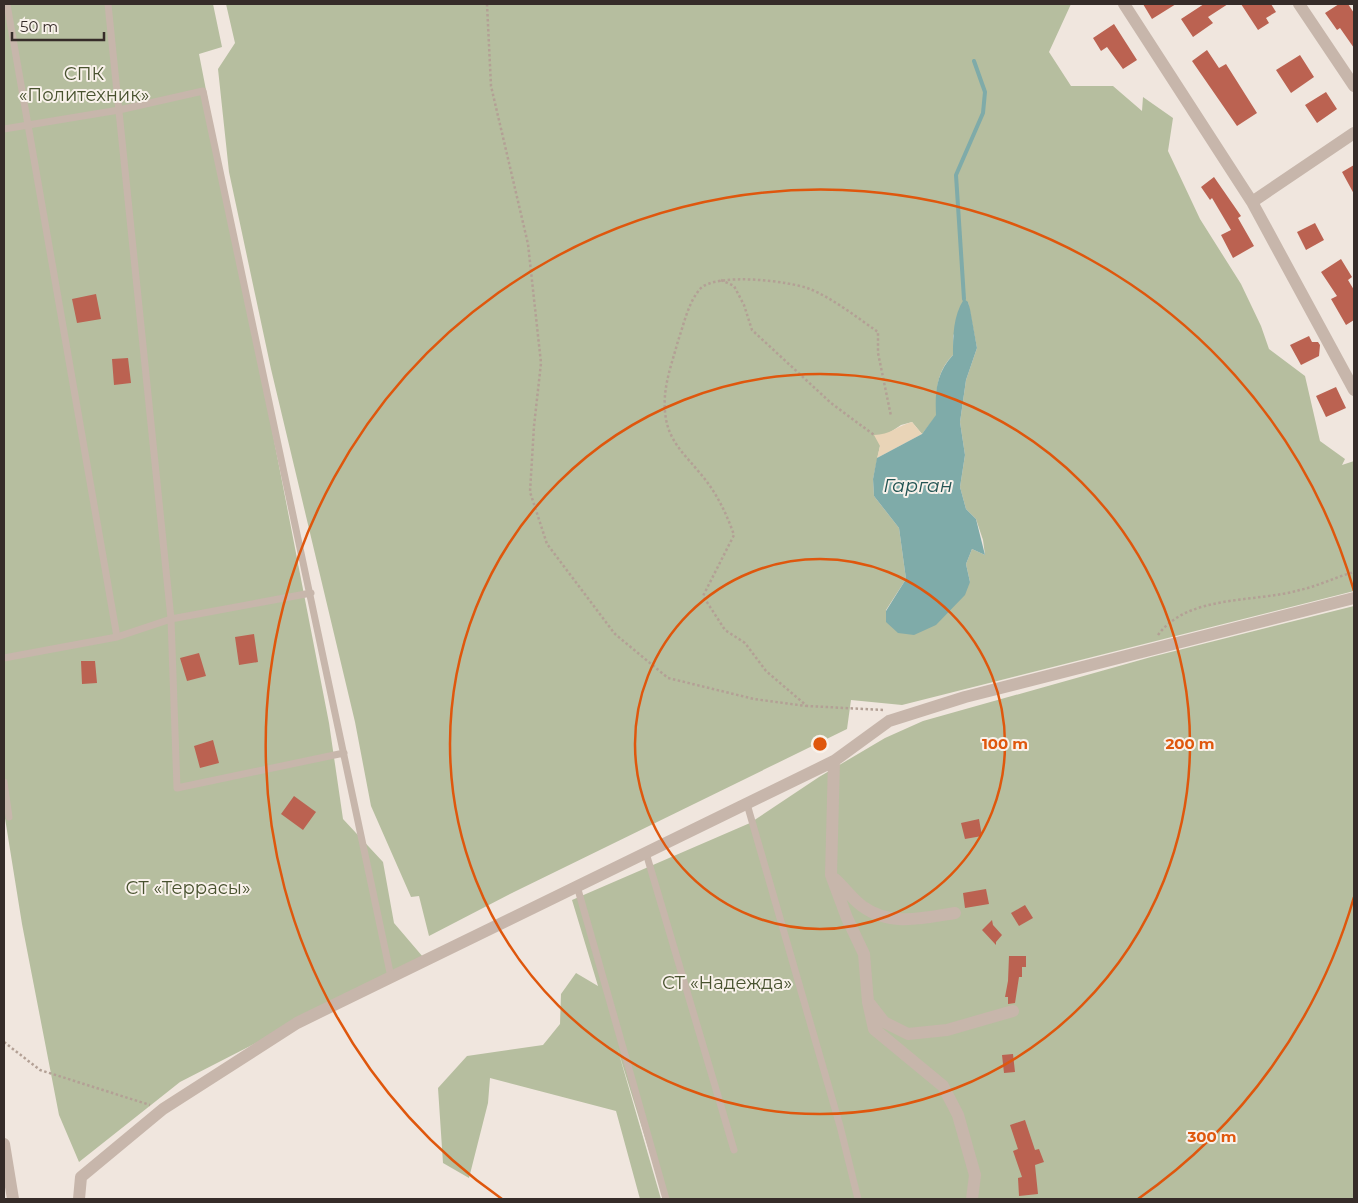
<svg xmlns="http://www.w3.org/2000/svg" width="1358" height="1203" viewBox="0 0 1358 1203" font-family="Montserrat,sans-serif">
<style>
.green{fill:#b6be9f;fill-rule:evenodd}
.sand{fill:#e9d4b7}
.water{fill:#7faba9}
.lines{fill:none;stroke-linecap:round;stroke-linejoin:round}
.stream{stroke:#7faba9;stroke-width:4}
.building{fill:#bb6251}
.path{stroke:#b3a095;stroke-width:2.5;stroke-dasharray:2.5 2.5;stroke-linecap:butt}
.lane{stroke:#c7b6ab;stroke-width:7}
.street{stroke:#c7b6ab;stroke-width:12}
.ring{fill:none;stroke:#df570d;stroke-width:2.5}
.labels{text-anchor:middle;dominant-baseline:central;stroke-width:4;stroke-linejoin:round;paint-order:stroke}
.park-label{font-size:18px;fill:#48522f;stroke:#f8f1ea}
.water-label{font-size:19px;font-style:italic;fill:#225453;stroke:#f8f1ea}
.centre{fill:#df570d;stroke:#f8f1ea;stroke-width:2.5}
.ring-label{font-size:15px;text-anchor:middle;font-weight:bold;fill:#df570d;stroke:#f8f1ea;stroke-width:4;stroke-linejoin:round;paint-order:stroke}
</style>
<rect width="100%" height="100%" fill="#f0e6de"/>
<path class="green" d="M4,4H213L222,47L199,54L329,723L343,819L383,862L394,923L423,957L180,1082L79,1162L59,1115L22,924L4,812Z
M226,4H1071L1049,52L1071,86H1113L1142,111L1143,97L1173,118L1168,151L1200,219L1241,284L1261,326L1269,349L1305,376L1320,441L1345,459L1342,465L1354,461V591L902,705L851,700L847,729L514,892L429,936L419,896L411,897L371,806L355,722L271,369L229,172L218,69L235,43ZM968,302L977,348L966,380L960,422L965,455L960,487L966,509L976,519L983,540L985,555L972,549L966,564L970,582L886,622V610L906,579L899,528L874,496L873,479L880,446L886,435L901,425L912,422L922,434L937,415C935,393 936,372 953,355V336Z
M1354,606V1199H664L617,1047L661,1199H640L616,1111L490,1078L488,1103L469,1178L443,1163L438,1088L467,1056L543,1045L560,1024L561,994L576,973L598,986L572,900L750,823L819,777L885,738L923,721L1151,657Z"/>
<path class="sand" d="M912,422L922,434L877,458L880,446L874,435C890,435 897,426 912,422Z"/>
<path class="water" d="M964,299L968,302L970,309L977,348L966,380L960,422L965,455L960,487L966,509L976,519L985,555L972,549L966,564L970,582L965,595L936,625L914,635L898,633L886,622V611L906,579L899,528L874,496L873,479L877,458L922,434L936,415C935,392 936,373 953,355C953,336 953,316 964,299Z"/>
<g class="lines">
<path class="stream" d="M964,299L956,175L983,113L985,92L974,61"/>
</g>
<path class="building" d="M1143,4H1176L1152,19Z
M1204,4H1228L1208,17L1213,23L1193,37L1181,19Z
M1241,4H1271L1276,12L1266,18L1269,23L1258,30Z
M1339,4H1348L1354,13V48L1340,28L1337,30L1325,13Z
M1114,24L1137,60L1123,69L1107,47L1101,51L1093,38Z
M1207,50L1219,68L1226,64L1257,113L1237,126L1192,61Z
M1300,55L1314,77L1291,93L1276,70Z
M1326,92L1337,109L1317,123L1305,105Z
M1354,165V194L1342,172Z
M1214,177L1241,216L1238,218L1254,246L1233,258L1221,235L1231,230L1212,198L1210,200L1201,187Z
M1315,223L1324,240L1306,250L1297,232Z
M1341,259L1352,277L1348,280L1354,290V320L1346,325L1331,299L1337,296L1321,272Z
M96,294L101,319L77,323L72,299Z
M1309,336L1312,342H1318L1320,345L1319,356L1301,365L1290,345Z
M128,358L131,383L114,385L112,359Z
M1336,387L1346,408L1326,417L1316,396Z
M254,634L258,662L239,665L235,637Z
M199,653L206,676L187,681L180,658Z
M81,661H95L97,683L82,684Z
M213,740L219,763L200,768L194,746Z
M294,796L316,812L303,830L281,814Z
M979,819L982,836L965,839L961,823Z
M986,889L989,904L965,908L963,893Z
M1025,905L1033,918L1019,926L1011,913Z
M992,920L993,925L1002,935L996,942V945L982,930Z
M1009,956H1026V967H1022V977H1019L1015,1003L1008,1004V997H1005L1008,981Z
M1013,1054L1015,1072L1004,1073L1002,1055Z
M1025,1120L1035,1150L1039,1149L1044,1162L1035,1165L1038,1194L1019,1196L1018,1178L1022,1177L1013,1151L1018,1149L1010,1125Z"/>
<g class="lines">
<path class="path" d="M487,4L491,86L528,244L541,363L534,426L530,492L547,544L615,634L668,678L754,699L806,706
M721,280L734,286L744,305L752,330L831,403L874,435
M1158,635C1188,594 1255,603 1300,590C1318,586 1336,577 1354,572
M883,710L807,706L766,671L745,643L725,630L703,596L734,535C726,512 715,490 699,472C685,455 670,442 666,419C661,391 671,367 678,341C684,324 688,303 700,289C715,272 790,281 810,289C832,298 858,318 878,332V353L891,416
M4,1042L40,1070L150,1105"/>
<path class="lane" d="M7,4L117,637
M108,4L171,619L177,788L344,753
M4,129L119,110L203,91L391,977
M4,658L117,637L171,619L311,593
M4,782L9,817
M747,804L840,1126L858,1199
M646,853L734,1150
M577,886L666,1199"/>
<path class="street" d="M1124,4L1252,202L1354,390
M1299,4L1354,86
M1252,202L1354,133
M834,761L831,875L847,918L864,954L868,1002L874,1029L943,1086L958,1115L975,1175L972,1199
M835,879C844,887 852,899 862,906C890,927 924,918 955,913
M870,1004L884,1022L908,1034L947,1030L1013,1011
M4,1144L13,1199
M79,1199L81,1177L163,1109L297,1023L834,761L889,721L965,697L1354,598"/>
</g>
<g class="ring">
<circle cx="820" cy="744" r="185"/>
<circle cx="820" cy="744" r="370"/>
<path d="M1354 897A555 555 0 0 1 1138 1199M502 1199A555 555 0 1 1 1354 591"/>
</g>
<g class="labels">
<g class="park-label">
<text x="84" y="74">СПК<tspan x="84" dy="21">«Политехник»</tspan></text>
<text x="188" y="888">СТ «Террасы»</text>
<text x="727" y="983">СТ «Надежда»</text>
</g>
<g class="water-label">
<text x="918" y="485">Гарган</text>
</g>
</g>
<circle cx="820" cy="744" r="8" class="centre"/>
<g class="ring-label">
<text x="1005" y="749">100 m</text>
<text x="1190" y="749">200 m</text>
<text x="1212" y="1142">300 m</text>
</g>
<rect width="1358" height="1203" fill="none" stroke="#362c29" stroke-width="10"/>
<path d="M12 32v8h92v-8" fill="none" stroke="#362c29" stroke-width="2.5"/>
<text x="20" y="32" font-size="15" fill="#362c29" stroke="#f8f1ea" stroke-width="4" paint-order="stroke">50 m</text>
</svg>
